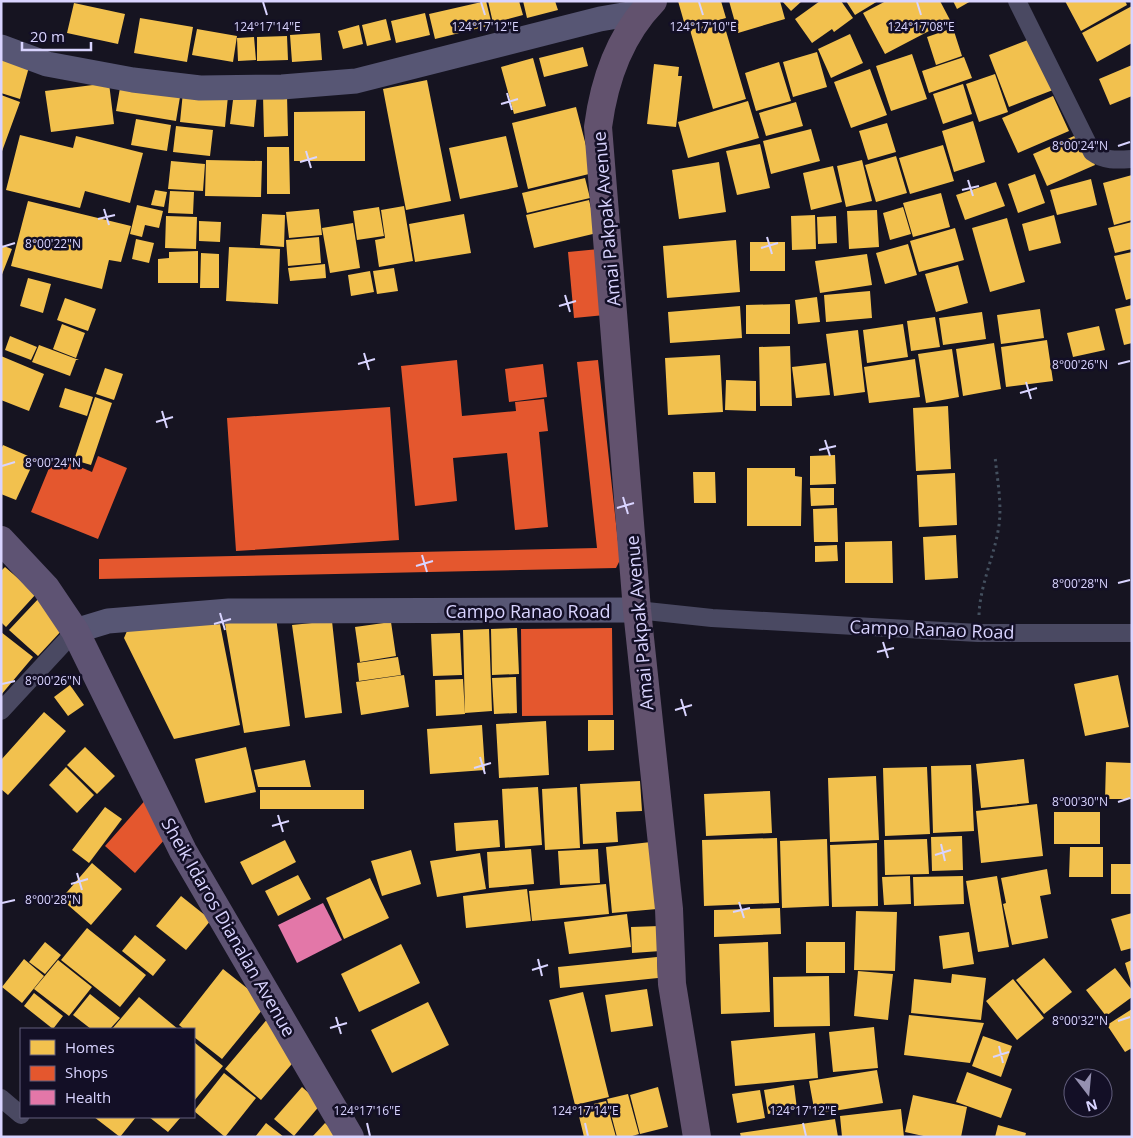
<svg xmlns="http://www.w3.org/2000/svg" width="1133" height="1138" viewBox="0 0 1133 1138" font-family="'Open Sans',sans-serif">
<style>
.homes{fill:#f2c14e}
.shops{fill:#e4572e}
.health{fill:#e377a8}
.lines{fill:none;stroke-linecap:round;stroke-linejoin:round}
.path{stroke:#44505f;stroke-width:3;stroke-dasharray:2.5 4;stroke-linecap:butt}
.minor{stroke:#4a4962;stroke-width:18}
.secondary{stroke:#575674;stroke-width:25}
.primary{stroke:#5e5373;stroke-width:28}
.trunk{stroke:#62526e;stroke-width:28}
.ticks{fill:none;stroke:#d9d4ff;stroke-width:2}
.labels{text-anchor:middle;dominant-baseline:central;stroke-width:5;stroke-linejoin:round;paint-order:stroke}
.street-label{font-size:18px;fill:#d9d4ff;stroke:#130f26}
.ticks-label{font-size:12px;text-anchor:middle;fill:#d9d4ff;stroke:#130f26;stroke-width:5;stroke-linejoin:round;paint-order:stroke}
</style>
<rect width="100%" height="100%" fill="#161421"/>
<path class="homes" d="M486,1L492,25L435,39L429,14Z
M488,1H519L523,15L493,23Z
M523,1H555L558,10L527,18Z
M678,1H721L726,18L686,29Z
M729,1H780L785,19L738,33Z
M782,1H802L791,11Z
M820,1H841L853,18L834,32L832,29L812,43L795,19Z
M846,1H878L855,15Z
M886,1H940L950,20L885,54L863,13Z
M953,1H971L957,9Z
M1065,1H1125L1127,5L1081,31Z
M74,3L125,14L118,44L67,33Z
M1132,6V43L1097,62L1082,33Z
M425,13L430,35L396,43L391,21Z
M140,18L193,27L187,62L134,53Z
M386,19L391,40L367,46L362,25Z
M723,21L746,99L713,109L690,30Z
M359,25L363,44L343,49L338,31Z
M953,28L962,56L936,65L927,37Z
M197,29L237,36L233,62L192,55Z
M320,33L322,60L292,62L290,35Z
M850,34L863,63L831,78L818,49Z
M287,36L288,60L257,61V37Z
M254,37L256,60L238,61L237,38Z
M1033,38L1053,90L1009,107L989,55Z
M583,47L588,66L544,77L539,58Z
M4,52L31,60L20,99L1,93V63Z
M817,52L827,87L793,97L783,62Z
M912,54L927,99L891,111L876,66Z
M964,57L972,78L929,93L922,71Z
M533,58L546,106L514,114L501,67Z
M779,62L791,101L756,111L745,73Z
M654,64L679,67L678,76H682L676,127L647,124Z
M1132,65V96L1110,105L1099,79Z
M870,69L887,115L851,128L834,82Z
M995,74L1008,112L979,122L966,84Z
M427,80L451,201L406,210L383,89Z
M121,82L181,91L176,121L116,111Z
M109,83L114,124L51,132L45,91Z
M963,84L972,114L943,124L933,94Z
M183,92L228,96L225,127L180,122Z
M234,92L257,94L254,127L230,124Z
M1,95L20,102L1,154Z
M263,95H287L288,136L264,137Z
M1053,96L1069,131L1018,153L1002,118Z
M748,101L759,138L688,158L678,122Z
M796,102L803,126L766,136L759,113Z
M576,107L593,173L528,189L512,123Z
M365,111V161H294V112Z
M136,119L171,125L167,151L131,145Z
M973,121L985,162L954,172L942,131Z
M887,123L896,152L868,160L859,131Z
M176,126L213,130L210,156L173,152Z
M811,129L820,161L771,174L763,141Z
M1081,133L1095,165L1047,186L1033,154Z
M20,135L73,148L76,136L143,153L130,203L85,191L80,208L6,190Z
M506,136L518,187L460,199L449,148Z
M760,144L770,188L737,195L726,151Z
M943,145L954,181L910,194L899,158Z
M267,147H289L290,194H267Z
M896,156L907,193L876,202L865,165Z
M206,160L262,161L261,197L205,196Z
M862,160L872,201L846,207L837,166Z
M171,161L205,164L203,191L168,189Z
M719,162L726,212L679,219L672,170Z
M833,166L842,202L811,210L803,173Z
M1035,174L1045,203L1018,213L1008,184Z
M1132,175V220L1114,225L1103,183Z
M585,178L590,198L527,213L522,193Z
M1091,179L1097,205L1057,215L1050,190Z
M996,182L1005,206L965,220L956,195Z
M155,190L167,192L164,207L151,205Z
M170,191L194,192L193,214L168,213Z
M941,193L950,227L913,237L903,203Z
M589,200L597,233L534,248L526,215Z
M28,201L131,226L121,262L109,260L102,289L11,266Z
M137,205L163,211L159,228L145,225L142,237L130,234Z
M404,206L413,261L379,267L375,240L385,238L381,210Z
M379,207L384,236L357,240L353,211Z
M903,207L911,234L890,240L883,213Z
M319,209L322,235L289,238L286,212Z
M877,210L879,247L849,249L847,211Z
M262,214L285,215L284,247L260,245Z
M464,214L471,253L415,262L409,224Z
M815,215L816,249L792,250L791,216Z
M1054,215L1061,243L1029,251L1022,224Z
M166,216L197,217L196,249L165,248Z
M836,216L837,243L818,244L817,217Z
M1007,218L1025,282L990,292L972,228Z
M199,221L221,222L220,242L199,241Z
M1132,222V249L1115,253L1108,228Z
M353,223L360,268L330,273L322,228Z
M955,228L964,260L919,272L910,241Z
M319,237L321,263L288,266L286,240Z
M136,239L154,243L149,263L132,259Z
M736,240L740,292L667,298L663,246Z
M750,242H785V271H750Z
M908,244L917,275L885,284L876,253Z
M1,245L12,249L1,277Z
M229,247L280,249L278,304L226,301Z
M198,251V283H158V259L169,258V252Z
M1132,252V298L1126,300L1114,256Z
M201,253L219,254V288H200Z
M867,254L872,285L820,293L815,261Z
M325,264L326,278L290,281L288,268Z
M958,265L968,303L936,312L925,274Z
M394,268L398,291L377,294L373,271Z
M370,271L374,292L351,296L348,275Z
M28,278L51,284L43,313L20,306Z
M870,291L872,318L826,322L824,295Z
M817,297L820,322L798,324L795,300Z
M65,298L96,309L88,331L57,320Z
M790,304V334H746V305Z
M1132,305V343L1124,345L1115,309Z
M740,306L742,338L670,343L668,312Z
M1040,309L1044,338L1001,344L997,315Z
M982,312L986,339L943,345L939,318Z
M935,317L940,347L911,351L907,321Z
M62,324L85,333L76,358L53,349Z
M903,324L908,357L867,363L863,330Z
M1099,326L1105,350L1073,357L1067,333Z
M858,330L865,392L834,396L826,334Z
M10,336L37,347L31,360L5,350Z
M1047,340L1053,381L1006,387L1001,347Z
M994,343L1001,389L963,396L956,349Z
M39,345L79,360H76L70,376L32,362Z
M790,346L792,406H760L759,347Z
M952,349L959,397L926,403L918,354Z
M720,355L723,412L668,415L665,358Z
M1,356L44,374L29,411L1,400Z
M915,359L920,397L869,403L864,367Z
M826,363L830,395L796,398L792,367Z
M105,368L123,374L114,400L96,394Z
M726,380L756,381V411L725,410Z
M65,388L93,397L87,416L59,407Z
M95,397L112,403L91,465L74,460Z
M948,406L951,469L916,471L913,408Z
M3,445L35,459L16,500L1,494V449Z
M835,455L836,484L810,485V456Z
M747,468H795V476L802,477L801,526H747Z
M693,472H715L716,503H694Z
M955,473L957,525L919,527L917,475Z
M810,488H834V505L811,506Z
M837,508L838,542H814L813,509Z
M956,535L958,578L925,580L923,537Z
M892,541L893,583H845V542Z
M837,545L838,561L815,562V546Z
M5,567L36,594L6,627L1,622V571Z
M40,597L63,629L38,656L9,630Z
M218,614L240,725L174,739L124,638L127,631Z
M276,617L290,726L244,733L224,618Z
M332,621L342,713L305,718L292,625Z
M391,622L396,656L360,662L355,627Z
M517,628L519,674L492,675L491,629Z
M489,629L492,711L465,713L463,630Z
M1,632L33,657L1,695Z
M460,633L462,675L433,676L431,634Z
M398,657L401,675L359,681L357,663Z
M404,675L409,707L361,715L356,682Z
M1118,675L1129,727L1085,736L1074,684Z
M516,677L517,713L494,714L492,678Z
M463,679L465,714L436,716L435,680Z
M70,685L84,705L68,716L54,697Z
M44,712L66,731L8,795L1,789V760Z
M588,720H614V750L588,751Z
M546,721L549,775L499,778L496,724Z
M482,725L485,770L430,774L427,729Z
M85,747L115,776L97,794L67,765Z
M246,747L256,792L205,803L195,759Z
M1024,759L1029,803L981,808L976,764Z
M305,760L311,787H258L254,770Z
M1106,762L1132,763V799H1105Z
M971,765L974,831L933,833L931,766Z
M66,767L94,795L77,813L49,785Z
M927,767L930,834L885,836L883,768Z
M876,776L879,840L830,842L828,778Z
M640,781L642,811L616,812L618,842L583,844L580,784Z
M538,787L542,845L505,848L502,789Z
M577,787L580,848L545,850L542,789Z
M260,790H364V809H260Z
M770,791L772,833L706,836L704,794Z
M1037,804L1043,856L981,863L976,811Z
M105,807L122,819L89,863L72,850Z
M1054,812H1100V844H1054Z
M498,820L500,847L456,851L454,823Z
M962,836L963,870L932,871L931,837Z
M777,838L779,903L704,906L702,840Z
M827,839L829,906L782,908L780,841Z
M927,839L929,874L885,875L884,840Z
M285,840L296,862L252,885L240,862Z
M651,842L657,909L612,913L606,847Z
M877,843L878,906L832,907L830,845Z
M1070,847H1103V877H1069Z
M531,849L534,884L489,888L487,852Z
M598,849L600,883L560,885L558,851Z
M411,850L421,884L382,896L371,861Z
M480,853L486,889L437,897L430,861Z
M92,863L122,889L91,925L61,899Z
M1111,864H1132V894H1111Z
M1047,869L1051,894L1040,896L1048,938L1012,945L1003,904L1006,903L1001,878Z
M298,875L311,899L278,916L265,891Z
M910,876L911,904L884,905L882,877Z
M963,876L964,904L914,906L913,877Z
M997,876L1009,947L978,952L966,881Z
M370,878L389,918L344,939L326,898Z
M606,884L609,914L532,921L529,891Z
M527,889L531,921L466,928L463,896Z
M181,896L211,920L186,950L156,926Z
M780,908L781,934L714,937V910Z
M856,911L897,912L895,971L854,970Z
M1132,913V948L1121,951L1111,919Z
M627,914L631,947L569,954L564,922Z
M660,926L661,951L632,953L631,927Z
M87,928L146,975L120,1007L61,960Z
M969,932L974,964L943,969L939,936Z
M135,935L166,960L153,976L122,951Z
M45,942L61,955L45,974L29,962Z
M768,942L770,1012L721,1014L719,944Z
M806,942H845V973H806Z
M401,944L420,983L359,1012L341,974Z
M657,957L658,978L560,988L558,967Z
M1044,958L1072,992L1044,1014L1016,980Z
M24,959L44,976L22,1003L2,987Z
M58,960L92,987L69,1016L34,989Z
M1132,960V983H1131L1125,963Z
M1115,968L1132,990V997L1106,1016L1086,990Z
M223,969L267,1004L222,1059L194,1037V1029H184L179,1025Z
M858,971L893,974L888,1020L854,1016Z
M952,974L986,978L981,1020L911,1013L914,979L951,983Z
M829,976L830,1026L774,1027L773,977Z
M1013,979L1044,1018L1017,1040L986,1001Z
M647,989L653,1026L611,1032L605,995Z
M583,992L609,1097L575,1105L549,1000Z
M34,993L63,1016L53,1029L24,1006Z
M90,994L120,1018L110,1029H91L73,1015Z
M139,997L178,1029H112Z
M428,1002L449,1045L392,1073L371,1030Z
M1132,1009V1048L1125,1052L1107,1025Z
M909,1015L984,1023L970,1063L904,1055Z
M269,1017L297,1058L261,1100L225,1069Z
M874,1027L878,1068L833,1072L829,1032Z
M815,1033L818,1078L735,1086L731,1041Z
M983,1036L1012,1046L1001,1077L972,1066Z
M194,1042L223,1066L194,1101Z
M877,1070L883,1103L815,1114L809,1081Z
M967,1072L1012,1089L1001,1118L956,1102Z
M224,1073L256,1098L225,1137L194,1111Z
M794,1085L797,1109L768,1114L764,1090Z
M302,1087L321,1104L294,1136L274,1119Z
M658,1087L668,1127L640,1134L630,1095Z
M760,1090L765,1118L737,1123L732,1094Z
M628,1094L639,1134L629,1137H617L607,1099Z
M913,1095L967,1107L961,1137H928L905,1132Z
M606,1101L616,1137H584L577,1108Z
M901,1109L904,1137H842L840,1116Z
M94,1117H136L120,1137Z
M149,1117H181L168,1132Z
M835,1119L838,1137H741L740,1133Z
M266,1123L284,1137H255Z
M325,1123L340,1137H312Z
M998,1125L1026,1133L1025,1137H995Z"/>
<path class="shops" d="M599,249L605,315L574,318L568,252Z
M457,360L462,416L516,411L515,402L544,399L548,431L539,432L548,527L515,530L507,453L453,458L457,501L415,506L401,366Z
M598,360L620,560L616,568L99,579V559L597,548L577,362Z
M543,364L547,397L509,402L505,369Z
M390,407L399,540L236,551L227,418Z
M54,456L92,472L98,456L127,468L98,539L31,512Z
M612,628L613,715L522,716L521,629Z
M148,797L165,839L135,873L105,846Z"/>
<path class="health" d="M323,903L342,940L297,963L278,925Z"/>
<g class="lines">
<path class="path" d="M979,615C980,584 995,555 999,525C1002,503 997,478 995,456"/>
<path class="minor" d="M1017,1L1092,152C1104,161 1117,160 1132,159
M637,610L712,618L978,633H1132
M1,711L75,631
M1,1098L21,1115"/>
<path class="secondary" d="M1,47L47,64L133,80L200,88L282,87L356,81L600,19L629,14L641,15
M75,631L108,621L229,611L637,610"/>
<path class="primary" d="M1,540L46,588L75,631L183,851L350,1137"/>
<path class="trunk" d="M653,1C619,36 604,81 598,127L637,610L669,909L672,984L697,1137"/>
</g>
<path class="ticks" d="M263,2L267,15M481,2L485,15M699,2L703,15M917,2L921,15M507,93L512,110M501,104L518,99M1118,146L1130,142M306,151L311,168M300,162L317,157M968,180L973,196M962,190L979,186M104,209L109,225M98,219L115,215M767,237L772,254M2,247L15,243M761,248L778,243M565,295L570,312M559,306L576,301M364,353L369,370M358,364L375,359M1118,364L1130,361M1026,382L1031,399M1020,393L1037,388M162,411L167,428M156,422L173,417M825,440L830,456M819,450L836,446M2,466L15,462M623,497L628,514M617,508L634,503M422,555L427,572M416,566L433,561M1118,583L1130,580M220,613L225,630M214,624L231,619M883,642L888,658M877,652L894,648M2,684L15,681M681,699L686,716M675,710L692,705M480,757L485,774M474,768L491,763M1118,802L1130,798M278,815L283,832M272,826L289,821M941,844L945,861M935,855L951,850M77,873L82,890M71,884L88,879M739,902L744,918M2,903L15,900M733,912L750,908M538,959L542,976M532,970L548,965M336,1017L341,1034M1118,1021L1130,1017M330,1028L347,1023M999,1046L1003,1063M993,1057L1009,1052M367,1123L370,1136M585,1123L588,1136M803,1123L806,1136"/>
<g class="labels">
<g class="street-label">
<text transform="translate(606 219) rotate(-95)">Amai Pakpak Avenue</text>
<text x="528" y="611">Campo Ranao Road</text>
<text transform="translate(639 623) rotate(-95)">Amai Pakpak Avenue</text>
<text transform="translate(932 629) rotate(2)">Campo Ranao Road</text>
<text transform="translate(229 927) rotate(60)">Sheik Idaros Dianalan Avenue</text>
</g>
</g>
<g class="ticks-label">
<text x="267" y="31">124°17'14"E</text>
<text x="485" y="31">124°17'12"E</text>
<text x="703" y="31">124°17'10"E</text>
<text x="921" y="31">124°17'08"E</text>
<text x="1080" y="150">8°00'24"N</text>
<text x="53" y="248">8°00'22"N</text>
<text x="1080" y="369">8°00'26"N</text>
<text x="53" y="467">8°00'24"N</text>
<text x="1080" y="588">8°00'28"N</text>
<text x="53" y="685">8°00'26"N</text>
<text x="1080" y="806">8°00'30"N</text>
<text x="53" y="904">8°00'28"N</text>
<text x="1080" y="1025">8°00'32"N</text>
<text x="367" y="1115">124°17'16"E</text>
<text x="585" y="1115">124°17'14"E</text>
<text x="803" y="1115">124°17'12"E</text>
</g>
<rect width="1133" height="1138" fill="none" stroke="#d9d4ff" stroke-width="5"/>
<rect x="20" y="1028" width="175" height="90" fill="#130f26" stroke="#625e7d"/>
<rect x="30" y="1040" width="25" height="15" fill="#f2c14e" stroke="#625e7d"/>
<text x="65" y="1053" font-size="15" fill="#d9d4ff">Homes</text>
<rect x="30" y="1066" width="25" height="15" fill="#e4572e" stroke="#625e7d"/>
<text x="65" y="1078" font-size="15" fill="#d9d4ff">Shops</text>
<rect x="30" y="1090" width="25" height="15" fill="#e377a8" stroke="#625e7d"/>
<text x="65" y="1103" font-size="15" fill="#d9d4ff">Health</text>
<g transform="translate(1088 1093) rotate(164)"><circle r="24" fill="#130f26" stroke="#625e7d"/>
<path d="M0-4L9 19L0 12L-9 19Z" fill="#9591b1"/>
<text y="-8" font-size="14" font-weight="bold" text-anchor="middle" fill="#d9d4ff">N</text>
</g>
<path d="M22 42v8h69v-8" fill="none" stroke="#d9d4ff" stroke-width="2.5"/>
<text x="30" y="42" font-size="15" fill="#d9d4ff" stroke="#130f26" stroke-width="4" paint-order="stroke">20 m</text>
</svg>
